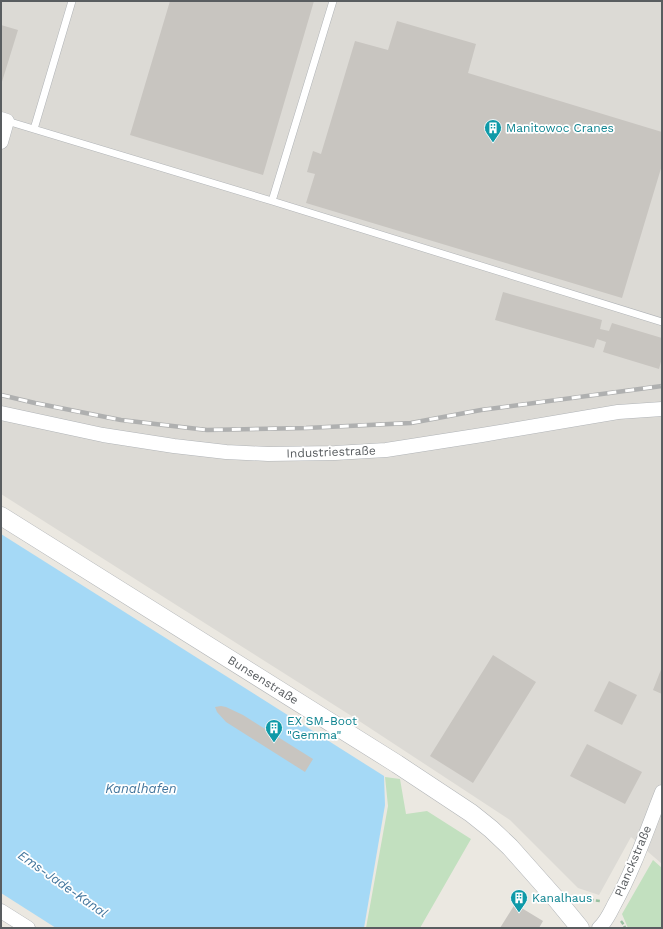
<svg xmlns="http://www.w3.org/2000/svg" width="663" height="929" viewBox="0 0 663 929" font-family="'Work Sans',sans-serif">
<style>
.industrial{fill:#dcdad5}
.green{fill:#c2e0bf}
.water{fill:#a5d9f6}
.building{fill:#c8c5c0}
.lines{fill:none;stroke-linecap:round;stroke-linejoin:round}
.service-casing{stroke:#b1b4b7;stroke-width:8}
.minor-casing{stroke:#b1b4b7;stroke-width:15}
.tertiary-casing{stroke:#b1b4b7;stroke-width:19}
.path{stroke:#9ac1a1;stroke-width:2.5;stroke-dasharray:4 2;stroke-linecap:butt}
.service{stroke:#fff;stroke-width:7}
.minor{stroke:#fff;stroke-width:14}
.tertiary{stroke:#fff;stroke-width:18}
.rail-casing{stroke:#afb0b0;stroke-width:4.5}
.rail{stroke:#fff;stroke-width:3;stroke-dasharray:9;stroke-linecap:butt}
.labels{text-anchor:middle;dominant-baseline:central;stroke-width:3.5;stroke-linejoin:round;paint-order:stroke}
.culture-label{font-size:12px;fill:#0d838f;stroke:#fff;text-anchor:start}
.street-label{font-size:12px;fill:#595d60;stroke:#fff}
.water-label{font-size:13px;font-style:italic;fill:#43769d;stroke:#fff}
</style>
<rect width="100%" height="100%" fill="#ebe8e1"/>
<path class="industrial" d="M1,1H662V864L631,837L599,895L578,888L510,820L350,715L1,494Z"/>
<path class="green" d="M385,777L400,779L406,814L427,811L471,839L420,928H366L388,806Z
M653,860L662,868V928H628L622,914Z"/>
<path class="water" d="M1,534L384,776L385,805L364,928H56L1,893Z"/>
<path class="building" d="M170,1H314L263,175L130,135Z
M397,21L476,44L468,73L662,132V165L622,298L306,203L315,174L307,172L313,151L321,154L355,41L388,50Z
M1,25L18,30L1,85Z
M503,292L602,320L600,329L609,331L612,323L662,338V358L659,369L603,352L606,342L597,339L594,348L495,320Z
M493,655L536,682L473,783L430,756Z
M662,667V694L653,690Z
M609,681L637,695L622,725L594,711Z
M221,706L226,707L243,715L313,759L305,772L226,722L217,712L215,707Z
M587,744L642,772L625,804L570,776Z
M515,904L543,921L539,928H500Z"/>
<g class="lines">
<defs>
<path id="service" d="M7,121L272,201L662,322
M34,129L72,1
M272,201L333,1"/>
<path id="minor" d="M1,119L7,121L1,142
M1,413L103,435L174,446L226,452L268,454L335,453L386,450L482,435L618,412L662,409
M1,911L28,928
M599,928C606,922 610,913 614,905C634,869 647,830 662,792"/>
<path id="tertiary" d="M1,516L397,764L471,813L491,829L510,847L557,900L580,928"/>
</defs>
<use href="#service" class="service-casing"/>
<use href="#minor" class="minor-casing"/>
<use href="#tertiary" class="tertiary-casing"/>
<path class="path" d="M578,898L600,901
M621,921L624,925L625,928"/>
<use href="#service" class="service"/>
<use href="#minor" class="minor"/>
<use href="#tertiary" class="tertiary"/>
<defs>
<path id="rail" d="M1,395L35,403L121,420L207,430L306,428L411,423L481,410L662,386"/>
</defs>
<use href="#rail" class="rail-casing"/>
<use href="#rail" class="rail"/>
</g>
<defs>
<symbol id="building-pin" viewBox="-11 -11 22 30"><path d="M0 17L-7.5 6A9.5 9.5 0 1 1 7.5 6Z" fill="#0f9aa8" stroke="#fff"/><path d="M-4-6H4V6H1V3H-1V6H-4ZM-2.5-4.3h1.7v1.8h-1.7ZM.8-4.3h1.7v1.8H.8ZM-2.5-1h1.7V.8h-1.7ZM.8-1h1.7V.8H.8Z" fill="#fff"/></symbol>
</defs>
<g fill-rule="evenodd">
<use href="#building-pin" x="483" y="118" width="20" height="27"/>
<use href="#building-pin" x="264" y="718" width="20" height="27"/>
<use href="#building-pin" x="509" y="888" width="20" height="27"/>
</g>
<g class="labels">
<g class="culture-label">
<text x="506" y="128">Manitowoc Cranes</text>
<text x="287" y="721">EX SM-Boot<tspan x="287" dy="14">"Gemma"</tspan></text>
<text x="532" y="898">Kanalhaus</text>
</g>
<g class="street-label">
<text transform="translate(331 452) rotate(-2)">Industriestraße</text>
<text transform="translate(263 680) rotate(32)">Bunsenstraße</text>
<text transform="translate(633 861) rotate(-67)">Planckstraße</text>
</g>
<g class="water-label">
<text x="141" y="788">Kanalhafen</text>
<text transform="translate(63 884) rotate(35)">Ems-Jade-Kanal</text>
</g>
</g>
<rect width="663" height="929" fill="none" stroke="#595d60" stroke-width="4"/>
</svg>
